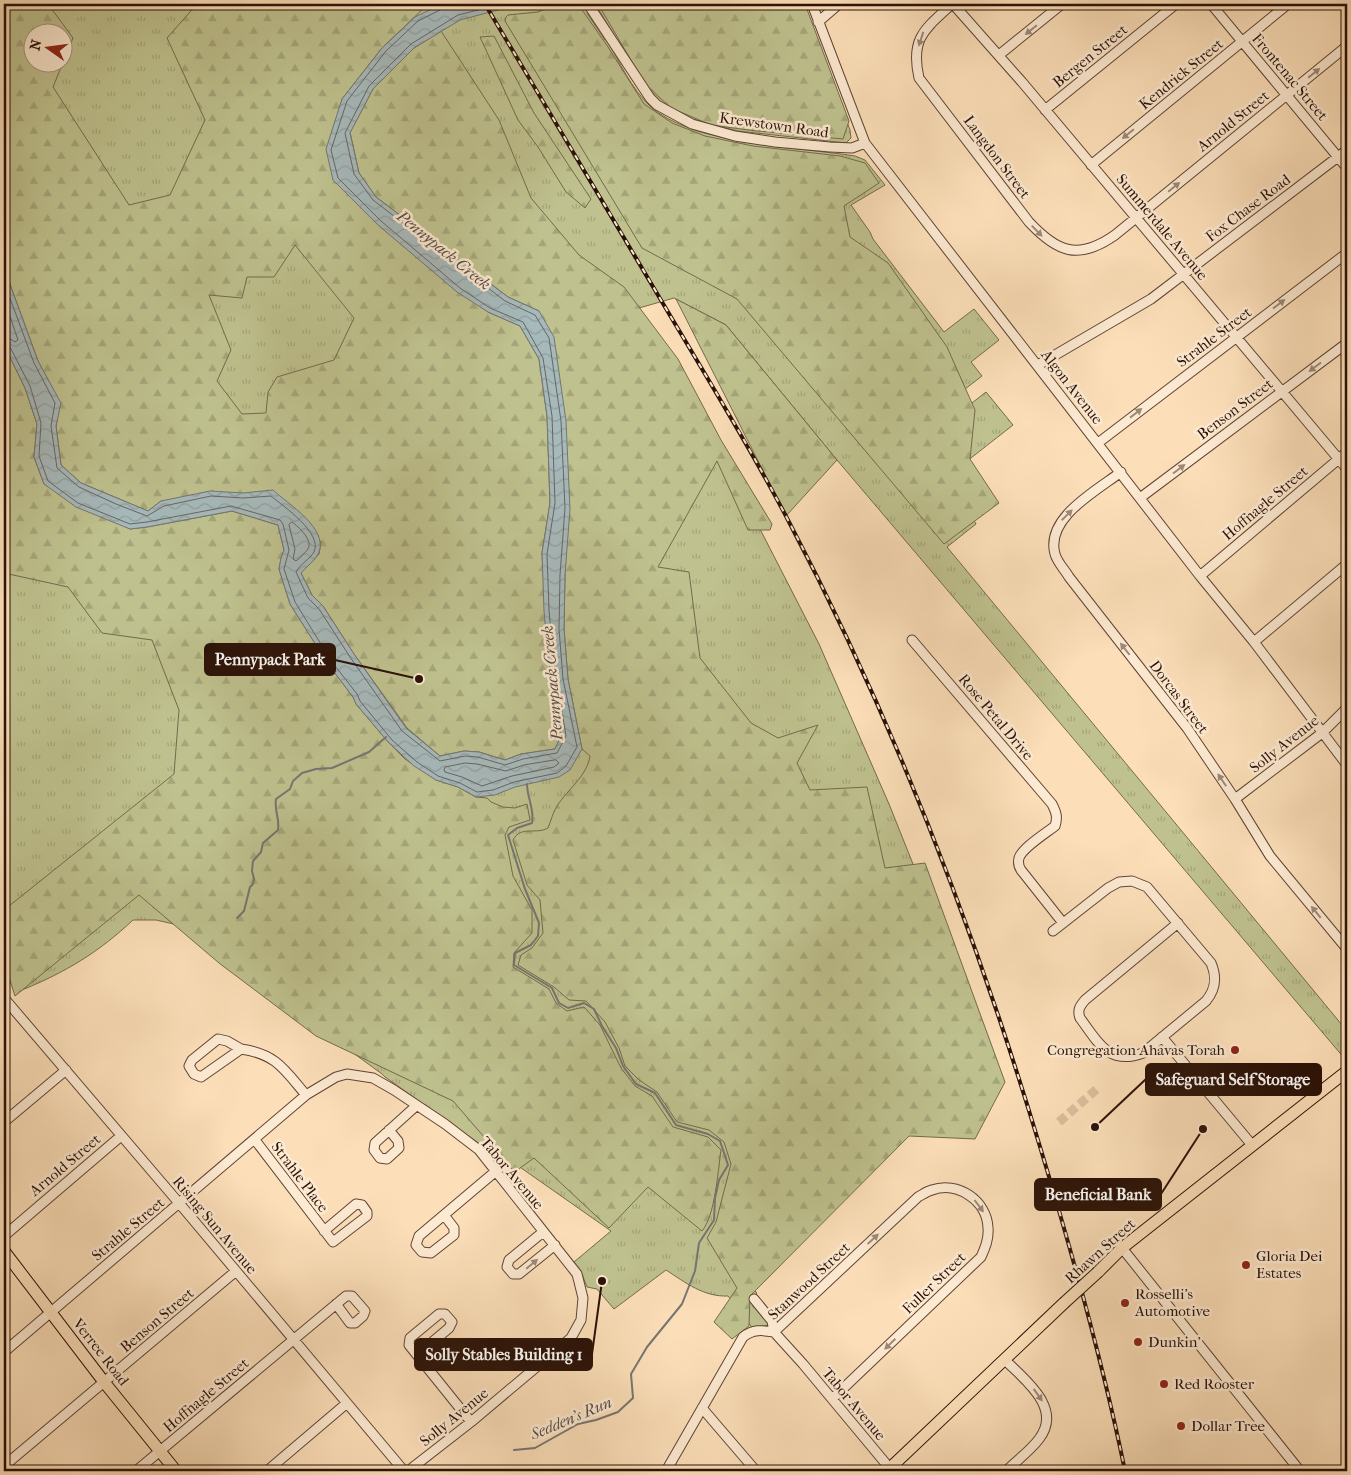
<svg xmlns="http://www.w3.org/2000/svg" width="1351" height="1475" viewBox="0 0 1351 1475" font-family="'IM FELL French Canon',serif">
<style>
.grass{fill:url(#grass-tufts);stroke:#746a4b;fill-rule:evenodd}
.forest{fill:url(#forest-firs);stroke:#746a4b;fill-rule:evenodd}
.water{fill:url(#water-waves);stroke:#747673}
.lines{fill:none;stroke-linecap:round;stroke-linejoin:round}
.shore{stroke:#686561;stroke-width:1}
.stream{stroke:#747673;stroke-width:2}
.minor-tunnel{stroke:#dcc09e;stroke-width:9;stroke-dasharray:9 4.5;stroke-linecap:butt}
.minor-casing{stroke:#5e4434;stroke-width:11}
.major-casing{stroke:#2a1107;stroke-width:13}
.minor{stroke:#fdead2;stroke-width:9}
.major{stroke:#fcdfb9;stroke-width:11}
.rail-casing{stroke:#2a1107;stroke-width:4}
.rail{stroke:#fdead2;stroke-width:2;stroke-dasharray:5.5;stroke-linecap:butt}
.major-bridge-casing{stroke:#2a1107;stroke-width:13;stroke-linecap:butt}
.major-bridge{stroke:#fcdfb9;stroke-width:11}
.oneway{fill:#9e8877}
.poi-dot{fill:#8f2418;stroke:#fdead2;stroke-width:2}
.labels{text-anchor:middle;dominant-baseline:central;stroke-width:5;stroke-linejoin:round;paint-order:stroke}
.street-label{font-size:15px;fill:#2a1107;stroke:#fdead2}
.poi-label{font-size:15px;fill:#2a1107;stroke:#fdead2;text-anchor:start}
.water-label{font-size:16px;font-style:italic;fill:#554c46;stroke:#fdead2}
.leader{fill:none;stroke:#2a1107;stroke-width:2}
.callout-dot{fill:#2a1107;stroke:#fdead2;stroke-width:2}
.callout{fill:#2a1107;stroke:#2a1107;stroke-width:2}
.callout-label{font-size:16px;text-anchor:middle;font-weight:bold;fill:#fff}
</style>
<defs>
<pattern id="grass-tufts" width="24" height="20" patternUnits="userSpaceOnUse" patternTransform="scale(1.25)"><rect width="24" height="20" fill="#bfc28f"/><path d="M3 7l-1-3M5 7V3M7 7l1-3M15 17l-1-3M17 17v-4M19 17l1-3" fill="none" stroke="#a4a67a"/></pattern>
<pattern id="forest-firs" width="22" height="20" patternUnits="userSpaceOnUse" patternTransform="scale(1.25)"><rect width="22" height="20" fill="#bfc28f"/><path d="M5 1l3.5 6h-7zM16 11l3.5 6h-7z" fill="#a4a67a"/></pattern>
<pattern id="water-waves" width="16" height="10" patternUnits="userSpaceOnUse" patternTransform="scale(1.25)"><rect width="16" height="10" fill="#a6b9bb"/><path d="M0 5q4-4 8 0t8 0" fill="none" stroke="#8f9e9f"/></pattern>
</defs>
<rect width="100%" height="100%" fill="#fcdfb9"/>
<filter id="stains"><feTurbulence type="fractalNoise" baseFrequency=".004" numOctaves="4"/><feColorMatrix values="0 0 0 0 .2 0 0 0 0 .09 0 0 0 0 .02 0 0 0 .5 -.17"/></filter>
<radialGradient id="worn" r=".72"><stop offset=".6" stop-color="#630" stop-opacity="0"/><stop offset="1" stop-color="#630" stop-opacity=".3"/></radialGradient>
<path class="grass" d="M4,4H803L850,130L851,138L846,143L738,131L691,119L662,103L651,93L628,61L619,43L613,36L614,35L597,7L587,13L605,40H607C620,63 631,88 650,106C692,145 799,147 855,156L865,160L885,185L851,205L870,232L873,239L944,332L974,309L999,340L971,362L982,376L935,412L945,424L986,392L1013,425L948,476L976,524L947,547L1347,1031V1057L1345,1059L837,460L726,325L674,298L632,310L722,462L761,531L819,644L889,804L949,954L795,1249L766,1280L754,1290L757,1293L750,1300L769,1322V1325L752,1328L742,1312L728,1296C704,1297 686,1283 666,1270L614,1309L597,1289L587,1287L582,1274L574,1262L611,1231L487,1144L484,1147L385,1077L382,1074L178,925L156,920H133C99,952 66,972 22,990L4,979ZM32,32H62V62H32Z"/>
<path class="forest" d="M4,4H48L73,38L53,87L129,205L170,195L205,120L167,38L197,4H426L427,5L382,48L342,99L333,180L378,225L417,257L488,312L520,326L539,359L547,416L550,503L542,553L548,656L561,736L555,749L521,754L505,760L479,752L464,751L440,756L407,728L354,654L323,606L312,595L301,573L319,554L321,542L273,491L161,501L148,511L81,483L61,465L56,426L60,403L38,361L4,268ZM32,32H62V62H32ZM295,245L354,318L334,360L277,377L268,392L266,413L242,414L217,381L231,350L209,295L242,298L247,277H274Z
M557,4H578L608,47L644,104L672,123L705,136L753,146L840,156L865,163L879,183L844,206L850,237L888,263L947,347L975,410L970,459L999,503L944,544L737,299L642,248L505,21L506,17L508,15L538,12Z
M598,4H805L849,121L843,139L748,130L711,125L671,108L645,84Z
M441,31L499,120L531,198L579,255L624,287L678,359L721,440L772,524L770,530H748L717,461L658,567L689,572L700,658L751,723L778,738L818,725L797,763L810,790L867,787L885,868L925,863L1005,1082L975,1139L909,1136L750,1296L749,1326L732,1339L714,1322L737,1288L707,1238L716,1222L731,1164L724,1142L709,1130L677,1122L657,1092L639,1080L625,1066L619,1048L605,1022L586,1001L569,1000L554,987L518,965L521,955L532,948L543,933L540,900L527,885L513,840C521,825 536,835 548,828C551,821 553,812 557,806C568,789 587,776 590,756L582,749L568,679L564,629L565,575L539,311L508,297L376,197L359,173L350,132L373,89L414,48Z
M494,36L534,113L591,199L585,208L566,192L538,147L518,120L480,37Z
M676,299L726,325L837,460L786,516Z
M4,345L25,388L37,424L34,457L44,484L130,529L147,527L232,511L278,525L284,550L281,559L279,569L290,604L328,664L353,697L356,704L389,743L405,759L436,780L458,787L476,797L487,798L491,802L503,807L515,808L527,804L530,820L509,827L505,835L513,876L532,910V933L514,953L513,967L549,989L556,1003L567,1011L584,1007L600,1025L621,1068L635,1086L652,1096L673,1127L708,1137L721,1150C718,1171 715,1216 702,1231L648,1187L609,1228L534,1158L520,1168L516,1174L453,1101L316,1036L219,963L139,895L15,996L4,962V910L174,774L179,710L152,640L102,633L68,587L4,573Z"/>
<path class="water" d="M442,4H521L460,20L414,48L373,89L350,133L359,173L376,197L508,297L539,311L554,337L566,421L570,509L565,575L564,629L568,679L582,749L570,770L559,777L515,787L495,795L476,797L458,787L436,780L414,766L389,743L356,704L353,697L328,664L290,604L279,569L281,558L284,550L278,525L232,511L147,527L130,529L76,507L44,484L34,457L37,424L25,388L4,345V268L38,361L61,403L56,426L61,465L81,483L148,511L161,501L210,491L243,493L273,490C288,504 328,528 319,552C316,560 306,567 301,573L312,595L323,606L354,654L406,728L440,756L464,751L479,752L505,760L521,754L555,749L561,736L548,656L544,611L542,553L550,503L547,416L539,359L520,326L488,312L457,292L378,225L333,180L326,149L342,99L382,48L415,17Z"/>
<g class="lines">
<path class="shore" d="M4,282L34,363L55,403L51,426L57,468L79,487L116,504L147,516L164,506L211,496L243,498L271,496C283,506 323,533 314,552C310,559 300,564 296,572L308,598L319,609L350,657L402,731L440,761L465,756L478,757L505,765L523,759L557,753L566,736L553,656L549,610L547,554L555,503L552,416L543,358L523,322L490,308L460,288L381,221L338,178L331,150L347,101L386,51L418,21L440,10L442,4
M4,299L18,340L15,342L9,338L4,337
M4,344L10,347L30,386L41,423L39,456L48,481L78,503L130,524L147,522L231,506L280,520L283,524L289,550L284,569L295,602L332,662L357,694L360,701L392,740L417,762L438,776L460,783L477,792L493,790L514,782L557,773L566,766L577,747L563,679L559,629L560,575L565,508L561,421L549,338L535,315L505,301L373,200L354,174L345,133L369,86L411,44L458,15L502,4
M292,522C299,527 313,540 308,549C305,553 300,558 296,561L293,559L295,549L289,525Z
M556,760L559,763L554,767L512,776L482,786L462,777L445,772L444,770L445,767L465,763L477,764L506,771L524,765Z"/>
<path class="stream" d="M237,918L244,911L250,887L253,884L254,879L252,871L253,861L261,852L263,843L278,830C280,819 274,810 276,799L290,789L293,781L302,773L316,769L332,768L369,752L386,737
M514,1450L535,1448L578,1424L596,1420L618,1412L633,1398L631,1374L647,1347L682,1304L695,1271L699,1243L714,1220L715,1198L719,1180L728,1165L720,1141L708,1134L676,1125L655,1093L636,1084L623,1066L616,1048L602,1026L594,1009L584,1003L568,1008L559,1003L552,988L514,965L515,953L531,945L538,936L539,923L525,889L508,835L517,828L532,823C535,811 527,797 527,784"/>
<path class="minor-tunnel" d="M1059,1122L1098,1088"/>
<defs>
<path id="minor" d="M588,4L650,98L657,105L692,124L735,136L775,142L830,147L852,148L865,143
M812,4L865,143L1200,576L1254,642L1347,765
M952,4C925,29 910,38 919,78L1029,222C1057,252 1078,261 1115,235L1347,46
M953,4L1022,82L1347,469
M1211,4L1347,168
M818,22L839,4
M999,55L1062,4
M1045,110L1176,4
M1091,165L1288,4
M1038,365L1151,299L1347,150
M1098,443L1347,253
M1121,472C1096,491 1045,518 1055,554C1057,562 1065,570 1069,577L1187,728L1235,799L1270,856L1347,949
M1140,498L1347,343
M1200,576L1347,452
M912,640L1052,804C1056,812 1058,817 1055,826C1046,833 1022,848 1019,858C1018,862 1019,867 1021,870L1063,923
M1254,642L1347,564
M1235,799L1322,733L1347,708
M1053,931L1108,888L1119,882L1132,881L1147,887L1211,963C1217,977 1216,989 1206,1001L1143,1053C1108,1066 1098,1042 1080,1018C1077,1010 1080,1006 1085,1000L1178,923
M4,998L179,1203L404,1471
M1162,1037L1252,1145
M241,1049L227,1041L218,1039L192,1060L189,1066L194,1074L201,1077L241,1049C276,1054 284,1069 306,1095
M4,1122L66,1070
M389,1130L398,1141L399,1148L387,1159L380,1158L374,1150L375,1143L416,1106
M255,1140L333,1242L367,1216V1212L362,1205L356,1204L324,1231
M444,1215L454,1228V1235L431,1253L422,1252L416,1245L419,1236L496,1171
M543,1232L509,1260L507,1267L513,1274H519L555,1245
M4,1236L121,1136
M1122,1248L1300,1471
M754,1299L772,1321L774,1332
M774,1332L918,1197C922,1195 927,1191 932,1190C957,1181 987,1200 988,1228C989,1239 985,1248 981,1257L832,1399
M774,1332L803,1364L892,1471
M4,1352L306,1095L336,1077L347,1074L373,1078L394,1090L445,1124L479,1150L577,1274L583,1298L581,1320L571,1338L471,1422L408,1471
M417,1355L449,1328L452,1322L445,1314H439L410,1338L409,1345L471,1422
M1005,1360C1025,1380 1063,1408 1039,1439C1030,1451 1016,1461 1006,1471
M702,1408L756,1471
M4,1466L236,1271
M136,1471L346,1296H352L365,1311L363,1316L355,1323H350L336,1304
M267,1471L347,1403
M666,1471L743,1337C753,1329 762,1330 774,1332"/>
<path id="major" d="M4,1251L104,1382L176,1471
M1098,1272L1122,1248L1347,1071
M887,1471L1064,1303"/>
</defs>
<use href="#minor" class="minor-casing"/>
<use href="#major" class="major-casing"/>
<use href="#minor" class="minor"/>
<use href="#major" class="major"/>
<defs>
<path id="rail" d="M485,4C547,108 609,212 671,317C711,384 752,451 788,520C894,721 976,933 1041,1150C1073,1256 1103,1363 1125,1471"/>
</defs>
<use href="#rail" class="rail-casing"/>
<use href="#rail" class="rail"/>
<defs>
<path id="major-bridge" d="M1064,1303L1098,1272"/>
</defs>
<use href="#major-bridge" class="major-bridge-casing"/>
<use href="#major-bridge" class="major-bridge"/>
</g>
<defs><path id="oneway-solid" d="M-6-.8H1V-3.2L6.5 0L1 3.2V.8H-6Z" transform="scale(1.25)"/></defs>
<g class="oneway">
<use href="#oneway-solid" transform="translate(1031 30) rotate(141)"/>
<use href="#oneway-solid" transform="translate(921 39) rotate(108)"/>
<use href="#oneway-solid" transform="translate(1314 73) rotate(-39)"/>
<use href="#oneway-solid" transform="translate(1128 134) rotate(141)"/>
<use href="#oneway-solid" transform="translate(1174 187) rotate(-39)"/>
<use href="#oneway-solid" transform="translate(1037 231) rotate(46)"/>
<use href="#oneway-solid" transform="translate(1279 304) rotate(-37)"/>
<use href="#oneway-solid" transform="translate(1315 367) rotate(143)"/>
<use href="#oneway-solid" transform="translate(1136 413) rotate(-38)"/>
<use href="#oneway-solid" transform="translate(1179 469) rotate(-37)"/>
<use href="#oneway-solid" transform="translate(1067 515) rotate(-45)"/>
<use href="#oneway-solid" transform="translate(1125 649) rotate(-128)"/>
<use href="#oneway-solid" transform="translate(1222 780) rotate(-124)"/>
<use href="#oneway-solid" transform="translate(1316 912) rotate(-129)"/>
<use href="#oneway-solid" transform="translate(979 1206) rotate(53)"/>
<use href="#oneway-solid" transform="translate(873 1239) rotate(-43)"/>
<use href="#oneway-solid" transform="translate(532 1264) rotate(-40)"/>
<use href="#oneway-solid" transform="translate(890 1344) rotate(136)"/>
<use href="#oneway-solid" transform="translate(1038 1395) rotate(55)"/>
</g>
<g class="poi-dot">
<circle cx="1235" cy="1050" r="5"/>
<circle cx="1246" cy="1265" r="5"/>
<circle cx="1125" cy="1303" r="5"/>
<circle cx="1138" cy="1342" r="5"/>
<circle cx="1164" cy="1384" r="5"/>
<circle cx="1181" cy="1426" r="5"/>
</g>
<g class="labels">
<g class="street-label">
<text transform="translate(1090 56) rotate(-39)">Bergen Street</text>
<text transform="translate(1181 74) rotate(-39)">Kendrick Street</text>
<text transform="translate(1290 77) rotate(50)">Frontenac Street</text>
<text transform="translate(1233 121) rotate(-39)">Arnold Street</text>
<text transform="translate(774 125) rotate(8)">Krewstown Road</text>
<text transform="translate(997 157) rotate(53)">Langdon Street</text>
<text transform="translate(1248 208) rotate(-37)">Fox Chase Road</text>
<text transform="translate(1162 227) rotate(50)">Summerdale Avenue</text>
<text transform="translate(1214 337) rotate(-37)">Strahle Street</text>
<text transform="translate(1072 387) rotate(52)">Algon Avenue</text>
<text transform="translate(1235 409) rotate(-37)">Benson Street</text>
<text transform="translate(1265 503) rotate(-40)">Hoffnagle Street</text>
<text transform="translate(1179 697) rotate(53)">Dorcas Street</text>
<text transform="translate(996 717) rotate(50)">Rose Petal Drive</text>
<text transform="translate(1284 744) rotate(-38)">Solly Avenue</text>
<text transform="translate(65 1165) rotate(-40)">Arnold Street</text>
<text transform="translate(512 1173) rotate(50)">Tabor Avenue</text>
<text transform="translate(300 1177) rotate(53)">Strahle Place</text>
<text transform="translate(215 1225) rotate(50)">Rising Sun Avenue</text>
<text transform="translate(128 1229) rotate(-40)">Strahle Street</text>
<text transform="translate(1100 1251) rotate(-42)">Rhawn Street</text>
<text transform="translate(809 1281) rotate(-43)">Stanwood Street</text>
<text transform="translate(934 1283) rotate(-44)">Fuller Street</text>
<text transform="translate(157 1320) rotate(-40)">Benson Street</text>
<text transform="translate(101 1352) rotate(52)">Verree Road</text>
<text transform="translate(206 1395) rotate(-40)">Hoffnagle Street</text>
<text transform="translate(854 1404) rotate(50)">Tabor Avenue</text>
<text transform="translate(454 1417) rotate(-39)">Solly Avenue</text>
</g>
<g class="poi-label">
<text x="1225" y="1050" text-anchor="end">Congregation Ahavas Torah</text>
<text x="1256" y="1256">Gloria Dei<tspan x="1256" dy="17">Estates</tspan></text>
<text x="1135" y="1294">Rosselli's<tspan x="1135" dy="17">Automotive</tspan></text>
<text x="1148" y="1342">Dunkin'</text>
<text x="1174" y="1384">Red Rooster</text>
<text x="1191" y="1426">Dollar Tree</text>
</g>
<g class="water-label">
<text transform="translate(444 250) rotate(39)">Pennypack Creek</text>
<text transform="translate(552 683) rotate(-95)">Pennypack Creek</text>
<text transform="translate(571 1418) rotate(-23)">Sedden's Run</text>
</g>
</g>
<path class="leader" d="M419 679L335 660M1095 1127L1146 1079M1203 1129L1161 1194M602 1281L592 1354"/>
<g class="callout-dot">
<circle cx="419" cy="679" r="5"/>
<circle cx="1095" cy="1127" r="5"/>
<circle cx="1203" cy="1129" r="5"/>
<circle cx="602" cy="1281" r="5"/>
</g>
<g class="callout">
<rect x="205" y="644" width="130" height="31" rx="5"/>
<rect x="1146" y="1064" width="175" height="31" rx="5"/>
<rect x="1035" y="1179" width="126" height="31" rx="5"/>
<rect x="415" y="1339" width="177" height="31" rx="5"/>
</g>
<g class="callout-label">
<text x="270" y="665">Pennypack Park</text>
<text x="1233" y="1085">Safeguard Self Storage</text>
<text x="1098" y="1200">Beneficial Bank</text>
<text x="504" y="1360">Solly Stables Building 1</text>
</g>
<rect width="1351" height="1475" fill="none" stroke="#fcdfb9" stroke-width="20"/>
<rect x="5" y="5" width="1341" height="1465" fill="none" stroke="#2a1107" stroke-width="2.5"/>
<rect x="10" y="10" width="1331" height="1455" fill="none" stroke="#2a1107"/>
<g transform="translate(48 48) rotate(284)"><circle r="24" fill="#fdead2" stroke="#a99381"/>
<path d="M0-4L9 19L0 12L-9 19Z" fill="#8f2418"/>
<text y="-8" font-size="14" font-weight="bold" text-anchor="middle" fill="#2a1107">N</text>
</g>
<rect width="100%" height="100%" filter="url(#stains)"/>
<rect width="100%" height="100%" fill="url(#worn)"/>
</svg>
